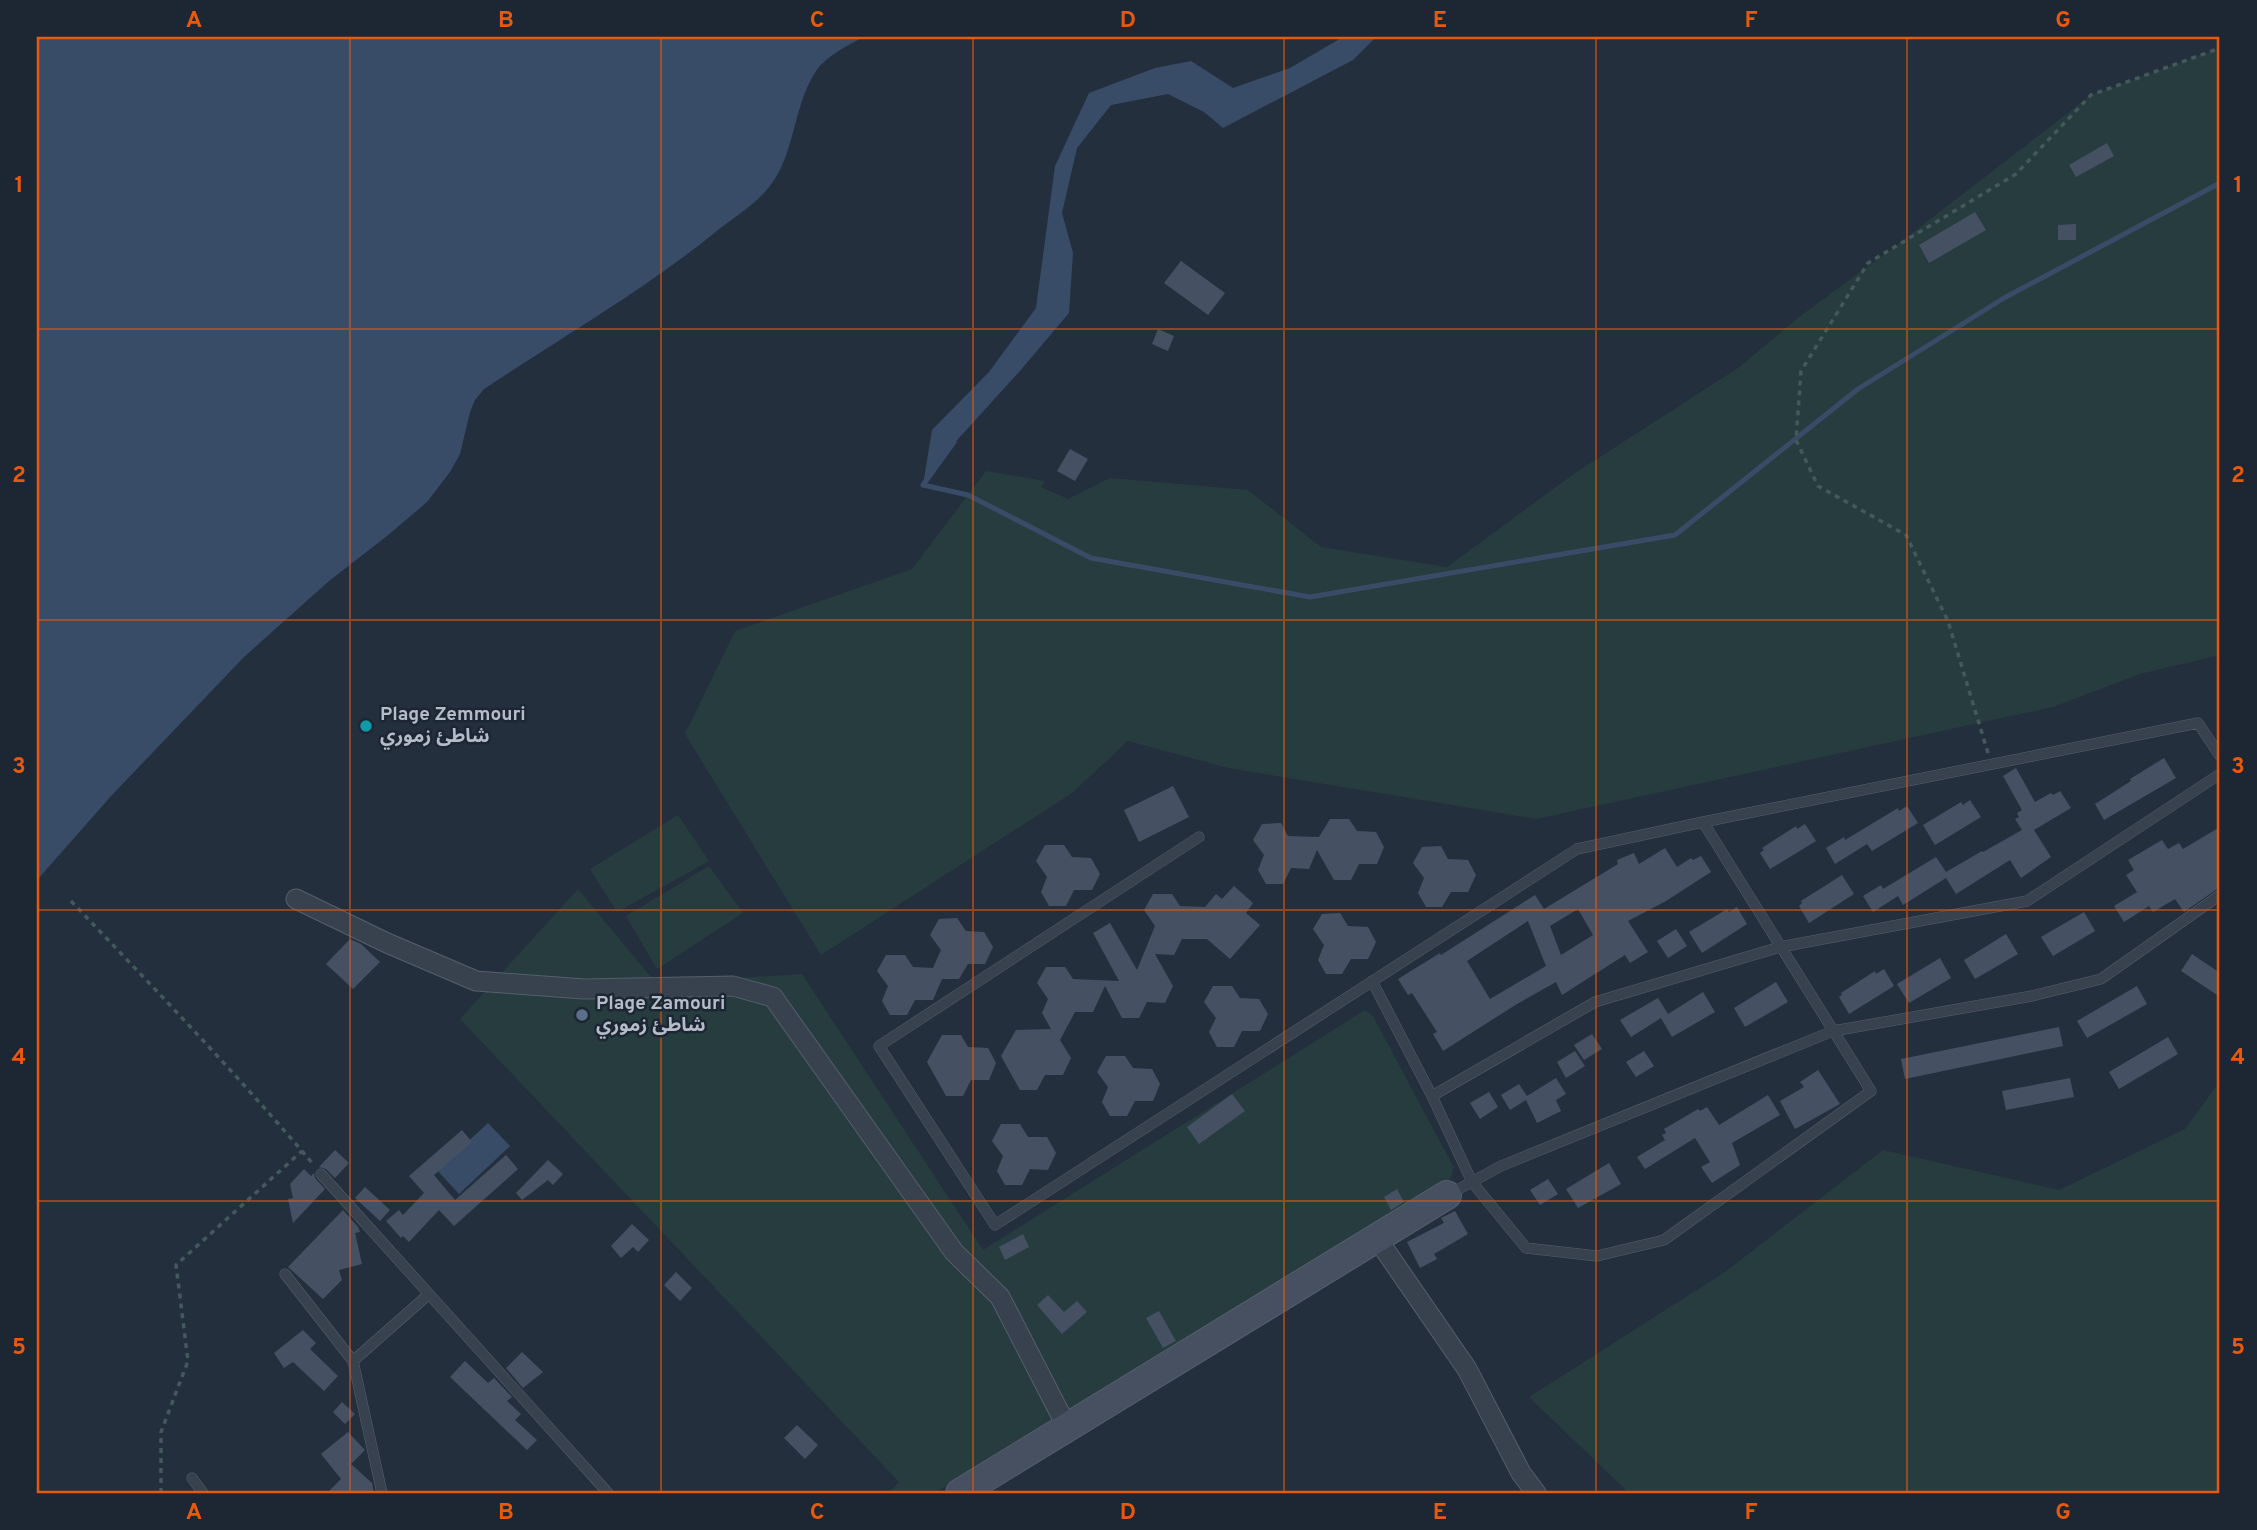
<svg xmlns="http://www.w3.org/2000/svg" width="2257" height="1530" viewBox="0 0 2257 1530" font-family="Overpass,'Noto Sans Arabic',sans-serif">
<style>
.green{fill:#263c3f}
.water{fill:#394c67}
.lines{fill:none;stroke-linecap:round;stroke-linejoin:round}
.stream{stroke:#394c67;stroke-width:5}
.building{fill:#455162;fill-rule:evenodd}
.lane-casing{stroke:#565f6c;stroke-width:11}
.street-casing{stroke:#565f6c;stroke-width:21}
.secondary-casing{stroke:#565f6c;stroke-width:30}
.path{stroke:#44595c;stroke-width:3.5;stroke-dasharray:5 5;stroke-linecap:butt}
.lane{stroke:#38414e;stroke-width:10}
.street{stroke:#38414e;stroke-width:19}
.secondary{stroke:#465061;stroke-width:28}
.grid{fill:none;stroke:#e8590c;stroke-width:2;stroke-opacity:0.55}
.culture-dot{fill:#0f9aa8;stroke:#1d2633;stroke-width:2.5}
.service-dot{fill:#5c6f8a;stroke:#1d2633;stroke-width:2.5}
.labels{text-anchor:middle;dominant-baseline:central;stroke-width:5;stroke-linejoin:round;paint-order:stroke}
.poi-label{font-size:19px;font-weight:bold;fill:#b4bcc9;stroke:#1d2633;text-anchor:start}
.neatline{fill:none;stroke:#e8590c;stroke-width:2.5}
.grid-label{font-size:23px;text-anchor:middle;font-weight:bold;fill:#e8590c}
</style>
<rect width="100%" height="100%" fill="#242f3e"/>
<path class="green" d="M2220,48V655L2140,674L2053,707L1536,819L1228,768L1128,741L1072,793L821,955L685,734L735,631L912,569L986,471L1045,481L1041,487L1068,499L1110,478L1248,490L1321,547L1447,567L1575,473L1738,368L1799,317L1893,248L2091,95Z
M678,815L709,861L617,912L590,869Z
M709,866L743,913L657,969L626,916Z
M578,889L656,983L802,974L983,1250L1365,1010L1373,1016L1454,1168L1449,1182L935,1493H888L899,1482L460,1019Z
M2220,1081V1493H1629L1529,1397L1725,1272L1883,1150L2059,1190L2185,1129Z"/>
<path class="water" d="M37,37H863C847,46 826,56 816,71C791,109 796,160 764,193C751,207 733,218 718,230C646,289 562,337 484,389L475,400L470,412L460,454L450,472L427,502L387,536L329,581L244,657L112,795L37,880Z
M1343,37H1376L1353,60L1223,128L1204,112L1168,94L1111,105L1077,148L1062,213L1073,253L1069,313L1019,372L949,449L923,485L932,430L989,372L1036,308L1055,166L1089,93L1155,68L1191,61L1233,88L1290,68Z
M488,1123L510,1146L459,1194L437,1170Z"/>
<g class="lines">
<path class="stream" d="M954,442L923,485L968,495L1091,558L1310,597L1675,535L1858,389L2004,298L2220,183"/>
</g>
<path class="building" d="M2107,143L2114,156L2076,177L2069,165Z
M1975,212L1986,230L1929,263L1919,245Z
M2076,224V240H2058V225Z
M1181,261L1225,293L1208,315L1164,283Z
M1158,329L1174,336L1168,351L1152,344Z
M1070,449L1088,459L1075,481L1057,471Z
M2164,758L2176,778L2104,820L2095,804L2131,781L2130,779Z
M2016,768L2035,802L2051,793L2053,795L2060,791L2071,808L2034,830L2051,857L2021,878L2010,860L1956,894L1946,878L1903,905L1898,896L1873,912L1863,896L1881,885L1883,889L1936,857L1946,872L1982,851L1983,852L2022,830L2015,819L2019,817L2017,813L2022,810L2003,776Z
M1173,786L1189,817L1139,842L1124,810Z
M1970,800L1981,817L1935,845L1923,825L1961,802L1963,805Z
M1907,806L1918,823L1872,851L1867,844L1835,864L1826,848L1844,837L1845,840L1898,808L1899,811Z
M1330,819H1349L1357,831L1376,832L1384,847L1377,864H1359L1351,880H1334L1317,850L1309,869L1291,868L1283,884H1266L1258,870L1264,855L1253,840L1262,824L1281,823L1288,836L1319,837Z
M1805,824L1816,841L1770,869L1760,853L1764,850L1762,848L1796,826L1797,829Z
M2220,827V887L2184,912L2175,899L2153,912L2149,906L2124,922L2114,906L2137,892L2126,875L2134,870L2128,860L2162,840L2168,849L2179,843L2183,849Z
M1045,845H1064L1072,857L1091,858L1100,874L1092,890H1074L1066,906H1049L1041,892L1047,877L1036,861Z
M1441,846L1448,859L1468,860L1476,875L1468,892H1451L1442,907H1426L1418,893L1424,878L1413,863L1422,847Z
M1665,848L1677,867L1691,858L1693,860L1701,856L1711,872L1666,901L1628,921L1648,952L1630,963L1625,955L1562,995L1556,982L1517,1004L1443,1051L1433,1034L1437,1032L1412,993L1408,995L1398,979L1440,953L1441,955L1535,895L1544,909L1618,864L1617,860L1634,853L1639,864ZM1578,909L1593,935L1561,955L1550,926ZM1528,921L1546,966L1490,999L1467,961Z
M1842,875L1854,894L1809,923L1799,906L1802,903L1801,901Z
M1234,886L1253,903L1246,913L1260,925L1230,959L1207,939H1182L1174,955L1155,954L1173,986L1165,1003L1147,1002L1139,1018H1122L1105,986L1093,1012H1075L1060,1040L1071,1058L1063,1075H1045L1037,1090H1020L1001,1056L1016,1030L1051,1029L1042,1013L1048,999L1037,983L1046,967H1065L1073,979L1119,981L1093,933L1110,923L1137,970L1155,926L1144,910L1153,894H1172L1180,906L1205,907L1216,894L1222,899Z
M1737,907L1747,924L1702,953L1689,932L1727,909L1729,912Z
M2084,912L2095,931L2053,956L2041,937Z
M1340,913L1348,926L1368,927L1376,942L1368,959H1351L1342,974H1326L1318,960L1324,945L1313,929L1322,914Z
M957,918L966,931L984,932L993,947L985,964H968L959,979H942L933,1000H915L907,1015H890L882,1001L888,986L877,971L886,955H905L913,967L933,968L941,950L930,935L939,919Z
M1676,929L1687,946L1668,958L1657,941Z
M2006,934L2018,954L1975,979L1964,960Z
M350,939L361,944L380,962L353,989L326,964Z
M2192,954L2220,973V997L2181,971Z
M1940,958L1951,978L1909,1003L1897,984Z
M1884,969L1894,986L1849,1014L1839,997L1842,995L1841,993L1875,971L1876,974Z
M1776,982L1788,1002L1745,1027L1734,1008Z
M1213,986H1232L1240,998L1259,999L1268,1014L1260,1031H1242L1234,1047H1217L1209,1032L1216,1018L1204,1002Z
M2137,986L2147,1004L2087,1038L2077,1021Z
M1703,992L1715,1012L1672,1037L1661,1018L1631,1037L1620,1020L1658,998L1668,1014Z
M2059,1027L2063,1046L1905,1079L1901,1059Z
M1592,1034L1602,1049L1584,1060L1574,1045Z
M942,1035H961L968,1047L988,1048L996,1063L989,1080H971L963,1096H946L927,1062Z
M2168,1037L2178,1054L2119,1089L2109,1072Z
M1575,1051L1585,1066L1566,1078L1557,1062Z
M1644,1051L1654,1066L1636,1077L1626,1062Z
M1106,1056H1125L1133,1068L1152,1069L1160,1084L1153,1101H1135L1127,1116H1110L1102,1102L1108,1087L1097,1072Z
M1818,1070L1840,1104L1795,1129L1780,1101L1804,1087L1800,1082Z
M1556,1078L1566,1094L1556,1100L1561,1111L1537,1123L1526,1100L1510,1110L1501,1095L1519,1084L1527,1096Z
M2070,1078L2074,1097L2006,1110L2002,1091Z
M1489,1092L1498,1107L1480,1119L1470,1103Z
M1232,1094L1245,1111L1199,1144L1187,1127Z
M1768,1095L1780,1115L1732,1143L1740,1165L1712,1183L1701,1167L1710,1162L1695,1138L1645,1169L1637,1157L1665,1140L1662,1135L1666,1133L1664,1129L1698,1109L1700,1111L1707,1107L1719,1125Z
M1001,1124H1020L1028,1137H1047L1056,1153L1048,1170L1030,1169L1022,1185H1005L997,1171L1003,1156L992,1141Z
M462,1130L472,1142L434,1175L455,1200L506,1155L518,1169L454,1226L439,1210L409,1242L403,1236L401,1238L386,1221L399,1210L403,1215L424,1193L409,1176Z
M335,1150L349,1163L335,1178L326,1169L319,1167Z
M548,1160L563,1174L553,1185L548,1180L522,1200L516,1193Z
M1609,1163L1621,1184L1578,1208L1566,1189Z
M304,1169L311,1176L314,1173L315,1178L325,1189L293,1223L288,1199L293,1198L290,1184Z
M1548,1179L1558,1194L1540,1205L1530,1190Z
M365,1187L390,1210L380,1221L355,1198Z
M1397,1189L1404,1202L1391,1210L1384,1197Z
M343,1210L358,1227L360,1232L355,1233L362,1264L339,1270L342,1280L323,1299L288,1267Z
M1455,1211L1468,1234L1434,1254L1437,1259L1420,1268L1407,1242L1444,1223L1441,1218Z
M632,1224L649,1240L638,1252L633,1247L621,1258L611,1246Z
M1023,1234L1029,1247L1005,1260L999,1247Z
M676,1272L692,1288L680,1301L664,1285Z
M1048,1295L1064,1312L1077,1301L1087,1312L1062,1334L1037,1305Z
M1159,1311L1176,1341L1163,1348L1146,1318Z
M303,1330L316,1343L310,1349L338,1376L324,1391L293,1362L284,1368L274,1353Z
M522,1352L543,1372L523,1388L506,1368Z
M465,1361L488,1383L494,1378L512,1397L507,1401L521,1414L515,1420L537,1440L527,1450L450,1377Z
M342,1402L355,1414L345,1424L333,1412Z
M797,1425L818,1445L805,1459L784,1438Z
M348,1432L365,1450L351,1464L372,1483L374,1493H327L341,1479L321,1454Z"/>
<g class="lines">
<defs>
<path id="lane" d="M1199,837L879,1046L995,1225L1577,849L1703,822L2198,723L2220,756
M1372,981L1432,1096L1472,1182L1526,1248L1597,1256L1664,1240L1871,1091L1703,822
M1432,1096L1595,1002L1780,947L2027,901L2220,774
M321,1174L608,1493
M1448,1195L1501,1166L1833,1031L2032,996L2101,979L2220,895
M285,1274L353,1361L429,1294
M353,1361L382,1493
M192,1478L203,1493"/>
<path id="street" d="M296,899L387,943L476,981L584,989L733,986L773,997L954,1252L1000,1297L1067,1427
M1376,1237L1467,1369L1521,1473L1536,1493"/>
<path id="secondary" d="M960,1493L1447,1195"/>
</defs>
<use href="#lane" class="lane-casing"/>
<use href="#street" class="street-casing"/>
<use href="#secondary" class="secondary-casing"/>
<path class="path" d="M1988,753L1948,621L1906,535L1818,486L1796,440L1801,371L1868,263L2016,174L2091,95L2220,48
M71,901C153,987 236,1073 313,1164
M161,1493V1432L188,1361L176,1265L302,1151"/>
<use href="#lane" class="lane"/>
<use href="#street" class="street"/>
<use href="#secondary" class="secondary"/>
</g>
<path class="grid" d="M350,37V1493M661,37V1493M973,37V1493M1284,37V1493M1596,37V1493M1907,37V1493M37,329H2220M37,620H2220M37,910H2220M37,1201H2220"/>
<circle class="culture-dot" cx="366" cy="726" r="7"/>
<circle class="service-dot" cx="582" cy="1015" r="7"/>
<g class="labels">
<g class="poi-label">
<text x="380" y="715">Plage Zemmouri<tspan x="380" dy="22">شاطئ زموري</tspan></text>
<text x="596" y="1004">Plage Zamouri<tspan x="596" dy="22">شاطئ زموري</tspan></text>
</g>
</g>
<rect width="2257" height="1530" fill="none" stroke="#1d2633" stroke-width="77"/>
<rect x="38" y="38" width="2180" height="1454" class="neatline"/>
<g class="grid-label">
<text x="194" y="27">A</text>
<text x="506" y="27">B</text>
<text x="817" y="27">C</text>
<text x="1128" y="27">D</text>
<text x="1440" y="27">E</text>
<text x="1751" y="27">F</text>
<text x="2063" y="27">G</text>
<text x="19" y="192">1</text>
<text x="2238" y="192">1</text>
<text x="19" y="482">2</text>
<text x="2238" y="482">2</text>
<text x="19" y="773">3</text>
<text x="2238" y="773">3</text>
<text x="19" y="1064">4</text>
<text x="2238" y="1064">4</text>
<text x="19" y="1354">5</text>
<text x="2238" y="1354">5</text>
<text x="194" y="1519">A</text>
<text x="506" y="1519">B</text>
<text x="817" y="1519">C</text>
<text x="1128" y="1519">D</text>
<text x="1440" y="1519">E</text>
<text x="1751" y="1519">F</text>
<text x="2063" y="1519">G</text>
</g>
</svg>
